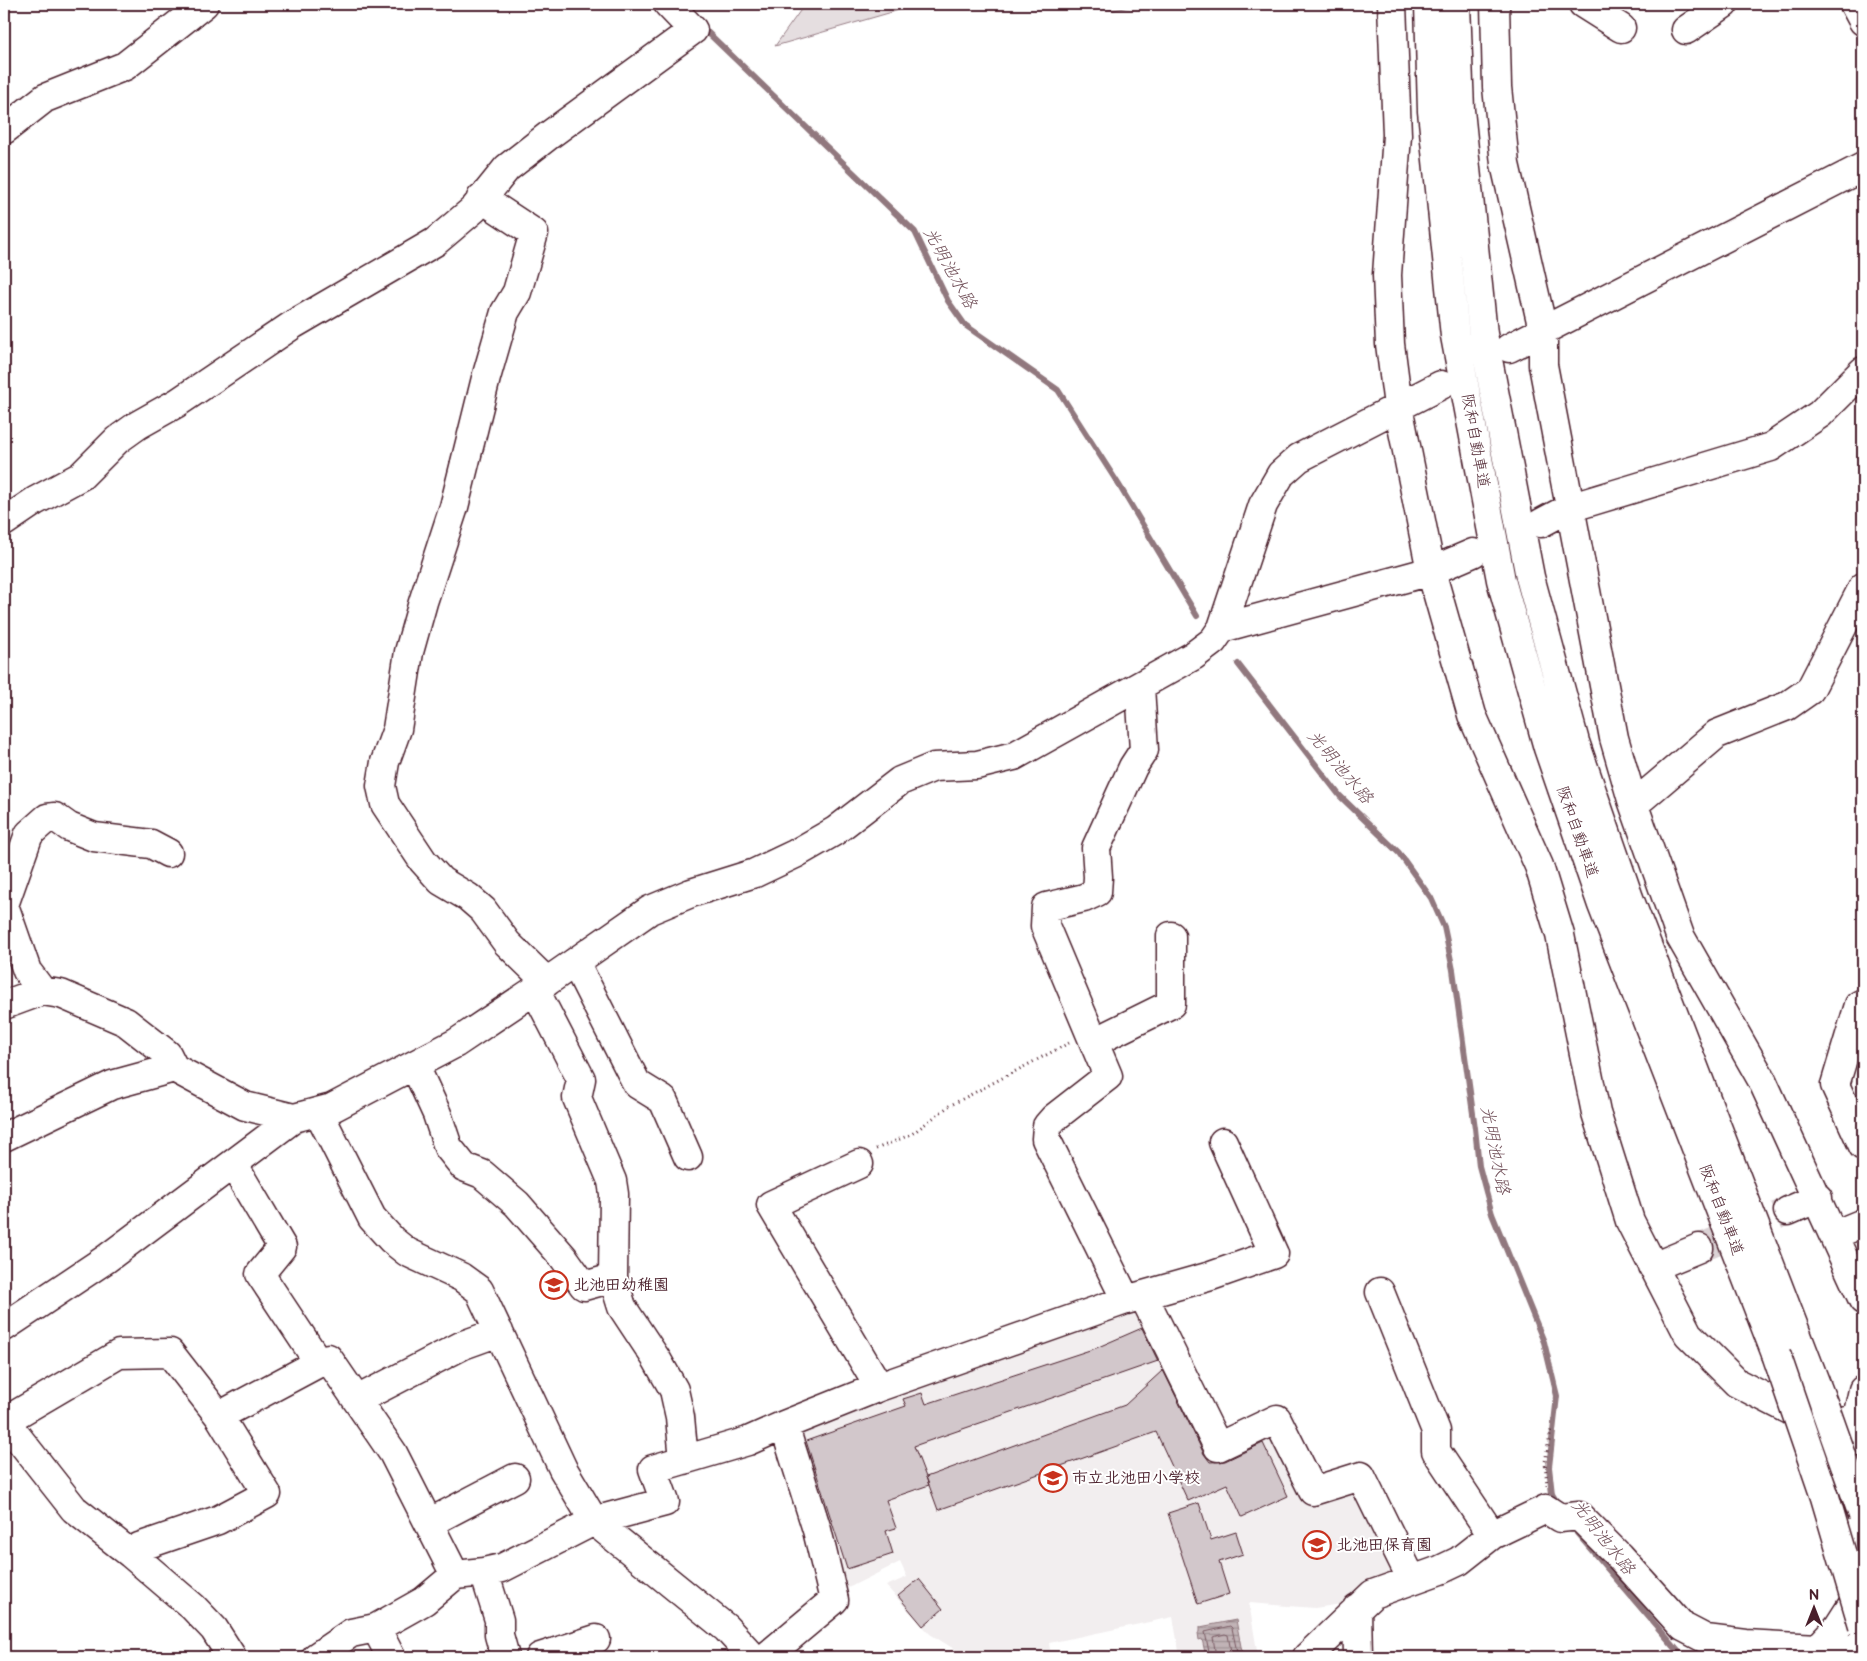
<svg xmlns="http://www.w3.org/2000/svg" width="1867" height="1661" viewBox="0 0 1867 1661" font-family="'Balsamiq Sans','Klee One',sans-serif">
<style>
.built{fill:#f2eeef}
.pitch{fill:#e5dee0;stroke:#987e86}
.water{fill:url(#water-rules);stroke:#91787e}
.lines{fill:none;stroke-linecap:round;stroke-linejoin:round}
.shore{stroke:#7a5a63;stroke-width:1}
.stream{stroke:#91787e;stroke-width:6}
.building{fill:#d2c7cb;stroke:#4a1f2b}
.minor-tunnel{stroke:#dbd2d5;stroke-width:28;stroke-dasharray:28 14;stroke-linecap:butt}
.minor-casing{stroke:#4a1f2b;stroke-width:31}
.highway-casing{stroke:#4a1f2b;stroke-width:31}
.path{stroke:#4a1f2b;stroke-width:3;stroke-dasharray:1 4;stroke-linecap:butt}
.minor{stroke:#fff;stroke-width:28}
.highway{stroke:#fff;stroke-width:28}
.highway-bridge-casing{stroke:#4a1f2b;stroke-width:31;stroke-linecap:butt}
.highway-bridge{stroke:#fff;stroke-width:28}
.labels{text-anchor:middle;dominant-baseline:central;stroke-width:4;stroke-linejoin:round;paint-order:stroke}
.street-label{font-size:16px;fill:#4a1f2b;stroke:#fff}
.poi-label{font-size:16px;font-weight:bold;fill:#4a1f2b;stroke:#fff;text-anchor:start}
.water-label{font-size:18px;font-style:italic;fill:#74535c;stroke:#fff}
</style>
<defs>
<pattern id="water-rules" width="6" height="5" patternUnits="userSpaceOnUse" patternTransform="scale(1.25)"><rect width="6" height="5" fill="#c1b3b6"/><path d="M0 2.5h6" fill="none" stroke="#9f9194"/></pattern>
</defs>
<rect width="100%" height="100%" fill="#fff"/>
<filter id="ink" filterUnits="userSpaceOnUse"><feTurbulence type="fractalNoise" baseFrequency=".02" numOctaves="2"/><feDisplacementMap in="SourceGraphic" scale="10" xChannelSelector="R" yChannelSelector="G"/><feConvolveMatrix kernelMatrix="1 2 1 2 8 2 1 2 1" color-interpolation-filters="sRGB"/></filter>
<g filter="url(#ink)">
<path class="built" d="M1130,1305L1145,1310L1216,1454L1271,1428L1310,1502L1351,1484L1402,1574L1348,1603L1315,1608L1249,1603L1258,1657H1180L1173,1617L1049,1643L1051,1657H967L930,1634L886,1586L907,1577L900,1562L842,1591L792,1425Z"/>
<path class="pitch" d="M805,4H942L899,10L775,46Z
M1080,4H1143L1114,10Z"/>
<path class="water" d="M1236,1620L1243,1657H1206L1202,1639L1199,1640L1198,1633L1200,1632V1627Z"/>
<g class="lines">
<path class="shore" d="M1210,1657L1205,1632L1230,1626L1232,1628L1238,1657
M1216,1657L1213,1637L1225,1634L1228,1635L1232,1657"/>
<path class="stream" d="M701,26L915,232L948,301L965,325L1058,390L1119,485L1197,616
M1238,664L1340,796L1399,853L1431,898L1444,927L1453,970L1475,1128L1479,1166L1492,1214L1544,1342L1557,1396L1549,1467L1552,1494L1558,1504
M1577,1533L1683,1657"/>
</g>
<path class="building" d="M1142,1328L1158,1361L914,1446L929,1485L886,1500L896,1528L886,1531L893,1554L847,1569L806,1441L906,1406L903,1399L922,1393L926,1404L1096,1348Z
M1163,1370L1204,1454L1210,1462L1225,1461L1263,1443L1288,1496L1242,1517L1227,1484L1188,1501L1156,1432L938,1510L926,1477L1125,1405Z
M1199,1503L1211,1540L1236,1532L1243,1554L1219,1562L1229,1594L1198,1604L1168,1513Z
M919,1579L943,1609L923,1626L898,1596Z"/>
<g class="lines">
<path class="minor-tunnel" d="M1699,1248L1788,1211"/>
<defs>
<path id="minor" d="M1392,4L1397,135L1387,275L1390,344L1398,406L1431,571L1472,715L1539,866L1560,935L1596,1113L1630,1221L1688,1334L1737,1383L1819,1425L1857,1418
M1495,4L1497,87L1505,164L1543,330V365L1614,738L1632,800L1680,936L1762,1080L1863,1300
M1583,4L1621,28
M1854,4L1863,21
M1686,30L1724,4
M4,130L45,98L125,66L204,4
M481,198L534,233L517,292L505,312L486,378L454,507L423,602L409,652L397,729L385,762L381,786L385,804L423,861L441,881L468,897L483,910L507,943L547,982
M1509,348L1863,167
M4,522L35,501L81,476L117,440L138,425L177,403L294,324L435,242L474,209L507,168L548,136L693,30L668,4
M1541,523L1569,508L1771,447L1820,414L1863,371
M1222,628L1431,571L1473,553
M1632,800L1643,797L1717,734L1787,706L1810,690L1863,587
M575,962L637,1084L663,1100L688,1157
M535,990L581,1079L577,1098L612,1181L614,1194L613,1278L622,1307L657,1360L674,1390L680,1417L684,1460
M42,991L27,971L4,905L29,834L47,818L55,817L69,827L94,837L151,844L168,853
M1863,1003L1859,1005L1835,1085L1863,1146
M4,1005L42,991L61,994L126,1022L167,1054L174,1068
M1094,1042L1171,1004V936
M415,1066L437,1114L448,1147L464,1167L482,1174L517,1204L564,1258L584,1286L613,1278
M319,1113L372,1218L392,1240L407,1252L461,1277L479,1290L563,1469L594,1521L726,1628L753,1657
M4,1137L112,1085L174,1068L245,1106L294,1118
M233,1164L282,1247L260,1274L319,1363
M859,1164L771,1205L879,1387
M1788,1211L1818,1198
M1834,1235L1863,1223
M1653,1267L1699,1248
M1380,1292L1436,1431V1451L1492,1535
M1143,1295L1218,1447L1277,1419L1313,1491L1361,1476L1412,1580
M1126,1300L1046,1139L1047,1126L1054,1118L1108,1076L1045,926L1046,907L1084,898L1097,892L1098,877L1096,848L1133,767L1144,750L1140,687
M4,1327L106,1259L294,1118L332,1108L456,1043L535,990L650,910L691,893L755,873L795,854L835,831L900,781L934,767L977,765L1014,756L1193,656L1213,641L1222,628L1263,505L1281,474L1299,458L1441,385
M1863,1390L1857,1418L1863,1442
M357,1400L463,1345L499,1332
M4,1420L74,1509L131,1554L193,1607L214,1629L232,1657
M5,1421L119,1354L170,1353L219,1416L328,1358L393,1453L455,1575
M429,1523L515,1478
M131,1554L139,1547L218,1520L267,1494L219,1416
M484,1572L499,1620V1635L505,1657
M1357,1608L1358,1657
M376,1628L391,1657
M316,1657L351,1633L376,1628L424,1601L455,1575L484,1572L502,1568L594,1521L665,1502L653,1469L748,1441L784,1425L879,1387L1126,1300L1211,1276L1274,1254L1223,1142
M540,1657L596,1639
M766,1657L834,1600L817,1530L784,1425
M1307,1657L1373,1594L1440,1570L1459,1561L1492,1535L1546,1509L1560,1518L1579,1516L1619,1556L1683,1627L1706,1639L1746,1644L1818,1648L1838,1627L1863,1588
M1844,1657L1850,1651L1863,1645"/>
<path id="highway" d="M1429,4L1432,111L1455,336L1501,580L1548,748L1602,905L1776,1354
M1456,4L1460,110L1483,334L1530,577L1575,742L1629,898L1825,1408"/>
</defs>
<use href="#minor" class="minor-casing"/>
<use href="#highway" class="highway-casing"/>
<path class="path" d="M876,1149L912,1134L949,1106L1069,1043
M1547,1486L1545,1462L1551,1430"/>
<use href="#minor" class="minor"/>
<use href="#highway" class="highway"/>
<defs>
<path id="highway-bridge" d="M1776,1354L1825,1497L1863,1626
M1825,1408L1863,1515"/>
</defs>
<use href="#highway-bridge" class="highway-bridge-casing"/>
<use href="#highway-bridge" class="highway-bridge"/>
</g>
</g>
<defs>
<symbol id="school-ring" viewBox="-11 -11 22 22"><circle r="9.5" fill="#fff" stroke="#c8321e" stroke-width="1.5"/><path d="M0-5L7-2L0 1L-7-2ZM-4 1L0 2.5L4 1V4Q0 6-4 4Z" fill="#c8321e"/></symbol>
</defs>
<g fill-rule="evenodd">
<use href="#school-ring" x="538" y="1269" width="32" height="32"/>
<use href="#school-ring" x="1037" y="1462" width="32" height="32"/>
<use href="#school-ring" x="1301" y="1529" width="32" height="32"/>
</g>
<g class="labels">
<g class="street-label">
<text transform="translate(1475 441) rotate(80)">阪和自動車道</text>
<text transform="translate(1577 832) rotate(71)">阪和自動車道</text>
<text transform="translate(1721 1210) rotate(69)">阪和自動車道</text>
</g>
<g class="poi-label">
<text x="573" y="1285">北池田幼稚園</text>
<text x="1072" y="1478">市立北池田小学校</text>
<text x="1336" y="1545">北池田保育園</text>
</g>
<g class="water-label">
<text transform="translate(950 268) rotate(61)">光明池水路</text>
<text transform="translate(1340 767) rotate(50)">光明池水路</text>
<text transform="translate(1495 1150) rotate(79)">光明池水路</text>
<text transform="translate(1603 1537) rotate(52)">光明池水路</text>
</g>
</g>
<rect width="1867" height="1661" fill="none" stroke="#fff" stroke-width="20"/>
<rect x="10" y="10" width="1847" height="1641" fill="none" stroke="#4a1f2b" stroke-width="2" filter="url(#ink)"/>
<g transform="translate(1814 1608)" stroke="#ffffff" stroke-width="4" paint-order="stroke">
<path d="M0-4L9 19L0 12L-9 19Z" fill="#4a1f2b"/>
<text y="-8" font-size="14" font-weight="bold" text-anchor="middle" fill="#4a1f2b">N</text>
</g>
</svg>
